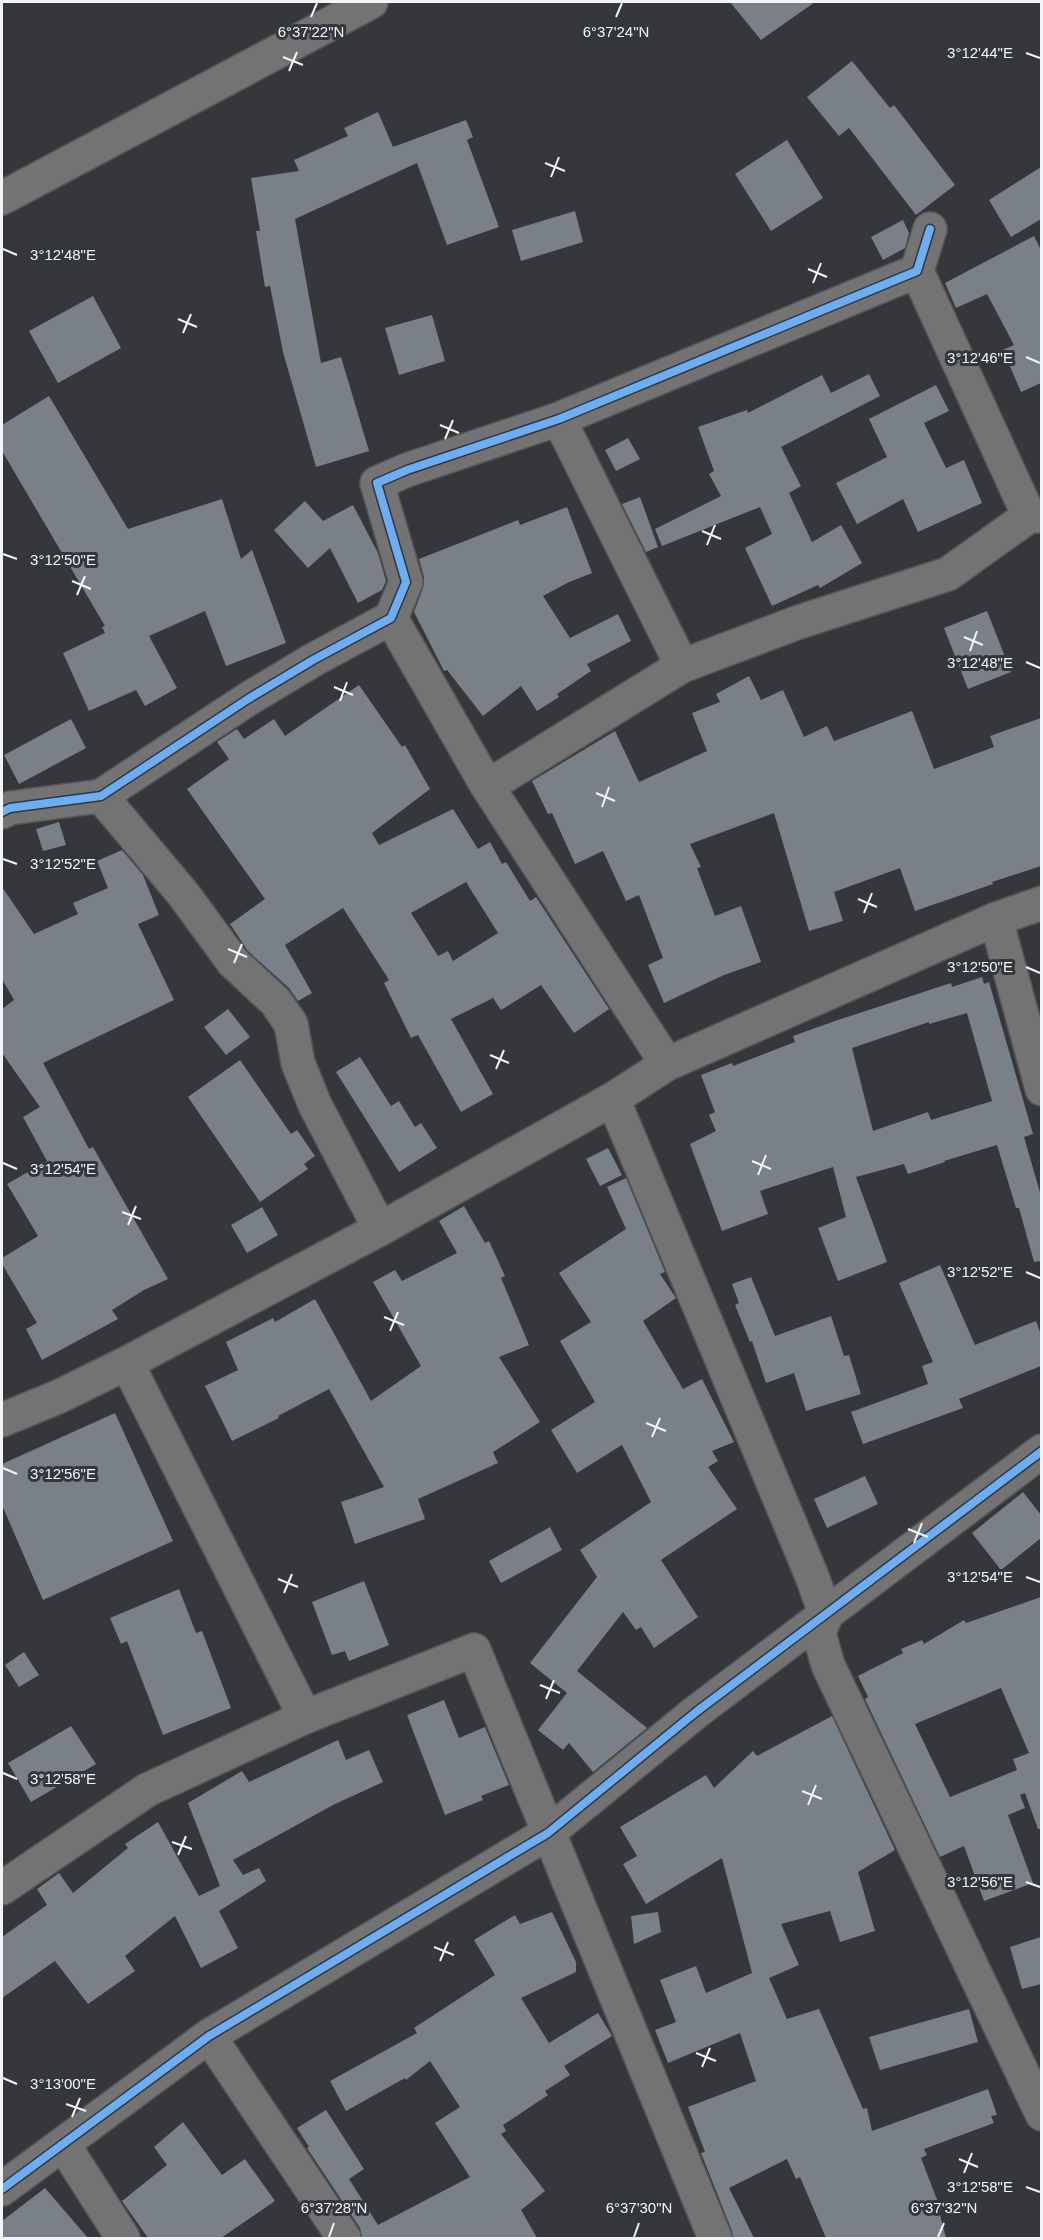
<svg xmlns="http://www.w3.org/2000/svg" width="1043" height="2240" viewBox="0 0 1043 2240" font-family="Arial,sans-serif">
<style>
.building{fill:#7a8088;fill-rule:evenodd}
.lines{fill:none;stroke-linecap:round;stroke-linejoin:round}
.minor-casing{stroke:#545558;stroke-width:36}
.tertiary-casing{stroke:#545558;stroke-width:36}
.minor{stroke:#737373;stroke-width:33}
.tertiary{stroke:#737373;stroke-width:33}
.cycleway-casing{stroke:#33373c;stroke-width:11}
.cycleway{stroke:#6dadf4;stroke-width:8}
.ticks{fill:none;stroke:#f2f5f8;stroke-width:2}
.ticks-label{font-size:15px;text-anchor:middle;fill:#f2f5f8;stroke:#33373c;stroke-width:6;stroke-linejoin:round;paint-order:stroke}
</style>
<rect width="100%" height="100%" fill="#35373a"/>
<path class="building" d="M730,2H815L761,40Z
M852,61L890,108L894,105L955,185L916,215L849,128L839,136L807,97Z
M378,112L393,147L466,120L473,137L467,140L499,227L447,245L417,163L295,219L321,363L341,357L369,451L316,467L283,352L270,286L265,287L256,231H260L251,178L299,171L294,160L348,136L344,128Z
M787,140L823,198L771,231L735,174Z
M1041,167V219L1011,237L989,200Z
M575,211L583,242L521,261L512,230Z
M903,220L909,233L905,248L883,260L871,237Z
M1034,236L1041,250V383L1021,392L1003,350L1014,345L987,294L956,308L945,283Z
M93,296L121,348L58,383L29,331Z
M432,315L445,361L399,375L385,328Z
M869,374L880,396L781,447L801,486L789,493L812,542L841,525L862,563L820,588L818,585L772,606L745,548L772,534L760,507L662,546L655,529L721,496L709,474L714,471L698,427L747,410L748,413L822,375L831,393Z
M936,385L949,411L924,423L946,468L964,460L982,503L918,532L903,499L857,524L836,483L887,457L869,419Z
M49,396L128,529L222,499L241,559L252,550L286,643L226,666L205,611L149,636L177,688L145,706L136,690L89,711L63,653L105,633L102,627L105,626L2,451V425Z
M628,438L640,459L616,471L605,450Z
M640,497L658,547L646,552L622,504Z
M305,501L323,521L353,505L378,553L386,581L382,590L358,603L330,548L308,568L274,530Z
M567,507L592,573L569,582L543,596L570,638L618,614L631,641L587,664L591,671L557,694L559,697L537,711L521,686L483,716L447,670L444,671L414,612L423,588L424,577L419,559L518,520L520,525Z
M987,611L1011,672L968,689L944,628Z
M749,676L761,700L783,690L804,737L827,726L834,741L912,711L934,769L994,747L990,736L1041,718V866L992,882L993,884L915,911L900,868L834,892L843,921L809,931L774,813L690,844L701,867L697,868L715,916L741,906L761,962L724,975L664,1003L648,965L663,958L639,895L626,901L603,851L575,864L552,813L548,814L532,781L615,731L639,782L707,751L692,713L720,702L716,694Z
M359,685L402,747L405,745L430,789L372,833L379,845L453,809L478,849L490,842L502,864L506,862L530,901L536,897L609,1009L574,1033L541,985L501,1010L493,998L451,1019L493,1094L461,1112L418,1035L411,1038L384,983L389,980L343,908L285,945L312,993L298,1001L289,988L248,951L230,924L265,899L187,789L229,759L217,742L237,729L244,739L274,719L285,736ZM466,882L498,933L453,961L448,951L438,956L411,913Z
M71,719L86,748L19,784L4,755Z
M59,822L66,845L43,851L36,829Z
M122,850L143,875L159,915L138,924L174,1000L43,1063L89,1149L93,1147L168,1279L144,1290L112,1310L118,1319L42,1360L26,1329L37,1323L2,1264V1258L38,1236L7,1184L47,1161L23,1117L40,1107L2,1053V1009L14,1000L2,979V887L34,934L78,914L73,903L108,888L97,861Z
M982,977L984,984L989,982L1033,1134L1024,1137L1041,1196V1261L1034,1262L1019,1208H1016L997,1145L944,1161L945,1162L908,1174L904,1164L856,1177L887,1262L838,1281L818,1228L846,1217L833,1167L760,1191L768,1214L722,1231L690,1144L716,1131L709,1115L715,1112L701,1075L732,1063L733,1066L795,1042L793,1036L835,1021L951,983L952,987ZM967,1013L992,1101L931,1120L928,1112L873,1131L852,1048L929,1022V1024Z
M228,1009L250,1037L226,1055L204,1027Z
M360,1057L391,1106L399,1101L415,1127L421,1123L437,1148L399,1172L336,1072Z
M240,1060L291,1134L297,1130L315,1156L304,1164L308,1169L260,1202L188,1097Z
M608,1148L622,1175L600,1186L586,1159Z
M626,1178L665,1272L660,1274L676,1298L643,1321L683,1389L702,1379L734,1442L712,1451L718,1461L708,1467L737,1509L661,1560L698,1617L654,1648L641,1627L636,1630L623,1612L577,1671L647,1728L593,1772L569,1743L563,1750L538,1730L567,1693L530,1663L597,1577L580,1550L651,1502L622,1445L577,1473L551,1430L595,1402L560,1341L591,1322L559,1273L626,1229L607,1187Z
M464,1206L485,1243L489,1241L505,1276L501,1278L529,1345L499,1357L540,1422L493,1452L498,1463L418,1499L425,1519L355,1544L341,1502L384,1487L329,1389L278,1416L279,1418L232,1441L205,1386L238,1370L226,1342L273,1318L275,1322L315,1299L371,1401L421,1366L373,1282L395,1270L402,1281L457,1253L439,1221Z
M262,1207L278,1235L247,1253L231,1225Z
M940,1265L975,1345L1036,1321L1041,1335V1366L959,1399L963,1408L863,1444L851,1412L928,1384L922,1366L933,1362L899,1283Z
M751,1277L775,1336L831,1316L844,1356L849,1355L861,1394L806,1411L794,1373L766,1383L752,1341L750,1342L735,1305L739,1303L732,1284Z
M115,1413L173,1541L43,1600L2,1505V1464Z
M865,1476L878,1504L827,1528L814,1499Z
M1023,1492L1041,1515V1538L1001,1570L972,1533Z
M550,1527L562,1550L501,1583L489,1561Z
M364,1581L389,1645L349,1661L345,1651L332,1655L312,1602Z
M179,1589L196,1633L202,1631L231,1708L163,1735L127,1641L121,1644L110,1618Z
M1041,1597V1829H1038L1025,1793L1020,1795L1025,1808L1008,1815L1033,1883L984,1901L964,1846L940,1857L865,1699L868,1697L858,1676L903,1653L901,1649L922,1640L924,1644L964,1620L966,1623ZM1001,1688L1029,1753L1013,1759L1017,1770L950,1797L915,1724Z
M24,1652L39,1675L19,1687L5,1665Z
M444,1700L459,1738L485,1727L509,1785L481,1796L483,1800L445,1815L407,1715Z
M832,1716L895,1850L858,1872L875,1931L840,1942L830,1911L781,1924L799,1965L769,1978L787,2019L819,2009L863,2109L867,2108L872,2131L988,2089L997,2115L991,2116L994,2123L924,2149L927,2155L921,2158L941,2210L939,2211L946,2238H826L800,2177L796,2179L787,2159L729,2188L754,2238H733L732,2231L701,2153L705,2152L688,2107L756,2081L740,2033L668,2063L655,2030L676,2022L660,1980L696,1966L706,1993L752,1973L722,1858L646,1904L623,1864L637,1856L620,1827L706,1775L714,1788L753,1751L757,1756Z
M71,1726L96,1764L31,1802L8,1763Z
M338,1740L346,1760L369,1750L383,1782L333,1805L233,1860L243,1875L259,1868L266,1881L219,1911L238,1948L201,1968L175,1916L125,1956L135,1971L88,2004L55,1961L2,1998V1937L47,1905L37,1889L59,1873L73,1893L128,1848L125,1844L158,1822L199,1896L220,1886L188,1803L242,1771L249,1782Z
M552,1912L576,1962V1972L521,1998L549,2043L598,2013L612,2036L564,2066L570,2075L545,2091L548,2095L503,2125L506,2131L501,2134L545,2191L521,2210L537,2238H362L360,2228L307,2148L309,2147L297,2128L326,2110L364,2169L349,2179L378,2225L470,2177L435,2123L460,2107L430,2061L406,2080L405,2078L346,2111L330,2081L417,2033L414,2028L495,1975L474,1940L515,1915L520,1924Z
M658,1912L661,1932L634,1944L631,1916Z
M1041,1937V1984L1022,1989L1010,1947Z
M969,2009L978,2042L880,2070L869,2037Z
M183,2122L222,2175L245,2159L275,2201L221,2238H148L122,2201L167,2165L154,2147Z
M45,2188L88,2238H2V2221Z"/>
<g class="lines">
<defs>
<path id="minor" d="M917,271L1029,516
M559,419L682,666
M391,618L486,784L667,1064
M486,784L501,778L682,666L799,622L948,574L1029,516H1042
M101,796L184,895L233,962L276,1002L291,1024L298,1063L315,1105L380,1229
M2,812L10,808L101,796L248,699L313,660L391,618L406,582L377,483L407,470L559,419L917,271L930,229
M996,919L1042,1089
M613,1099L811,1574L826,1615L819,1633L828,1665L1042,2114
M127,1363L305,1717
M2,1420L60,1396L127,1363L380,1229L613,1099L667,1064L996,919L1042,903
M2,1888L147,1790L305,1717L474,1650L715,2238
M209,2036L344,2238
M63,2144L123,2238
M2,2189L209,2036L548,1833L696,1712L1042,1451"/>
<path id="tertiary" d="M2,198L371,2"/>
</defs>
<use href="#minor" class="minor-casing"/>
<use href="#tertiary" class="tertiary-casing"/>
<use href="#minor" class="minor"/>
<use href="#tertiary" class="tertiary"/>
<defs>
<path id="cycleway" d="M2,812L10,808L101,796L248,699L313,660L391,618L406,582L377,483L407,470L559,419L917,271L930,229
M2,2189L209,2036L548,1833L696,1712L1042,1451"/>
</defs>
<use href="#cycleway" class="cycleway-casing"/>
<use href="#cycleway" class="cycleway"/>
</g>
<path class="ticks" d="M311,17L317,3M616,17L622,3M1026,53L1040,58M283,57L303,65M289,71L297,52M545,163L565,171M551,177L559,157M3,249L17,255M808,269L827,277M813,283L821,263M178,319L197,327M183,333L191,314M1026,357L1040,363M440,425L459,433M445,439L453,420M702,531L721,539M707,545L715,525M3,554L17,559M72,581L91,589M77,595L85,576M964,637L983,645M970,651L977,631M1026,662L1040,668M334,687L353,695M340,701L347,682M596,793L615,801M602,807L609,787M3,859L17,864M858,899L877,907M864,913L872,893M228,949L247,957M234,963L242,944M1026,967L1040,973M490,1055L509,1063M496,1069L504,1050M752,1161L771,1169M3,1163L17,1169M758,1175L766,1155M122,1212L141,1219M128,1225L136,1206M1026,1272L1040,1278M384,1317L404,1325M390,1331L398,1312M646,1423L666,1431M652,1437L660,1418M3,1468L17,1474M908,1529L928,1537M914,1543L922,1523M1026,1577L1040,1582M278,1579L298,1587M284,1593L292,1574M540,1685L560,1693M546,1699L554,1680M3,1773L17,1779M802,1791L822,1799M808,1805L816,1785M172,1842L192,1849M178,1855L186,1836M1026,1882L1040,1887M434,1947L454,1955M440,1961L448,1942M696,2053L716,2061M702,2067L710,2048M3,2078L17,2084M66,2104L86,2111M72,2117L80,2098M959,2159L978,2167M964,2173L972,2153M1026,2187L1040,2192M329,2237L334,2223M634,2237L639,2223M938,2237L944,2223"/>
<g class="ticks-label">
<text x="616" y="37">6°37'24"N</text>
<text x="311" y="37">6°37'22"N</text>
<text x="980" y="58">3°12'44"E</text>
<text x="63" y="260">3°12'48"E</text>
<text x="980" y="363">3°12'46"E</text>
<text x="63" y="565">3°12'50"E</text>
<text x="980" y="668">3°12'48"E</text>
<text x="63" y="869">3°12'52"E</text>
<text x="980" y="972">3°12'50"E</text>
<text x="63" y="1174">3°12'54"E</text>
<text x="980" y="1277">3°12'52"E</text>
<text x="63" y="1479">3°12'56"E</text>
<text x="980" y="1582">3°12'54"E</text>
<text x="63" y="1784">3°12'58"E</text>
<text x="980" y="1887">3°12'56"E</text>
<text x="63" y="2089">3°13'00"E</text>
<text x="980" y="2192">3°12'58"E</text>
<text x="334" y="2213">6°37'28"N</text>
<text x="639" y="2213">6°37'30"N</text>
<text x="944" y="2213">6°37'32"N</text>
</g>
<rect width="1043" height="2240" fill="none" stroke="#f2f5f8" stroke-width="6"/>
</svg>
